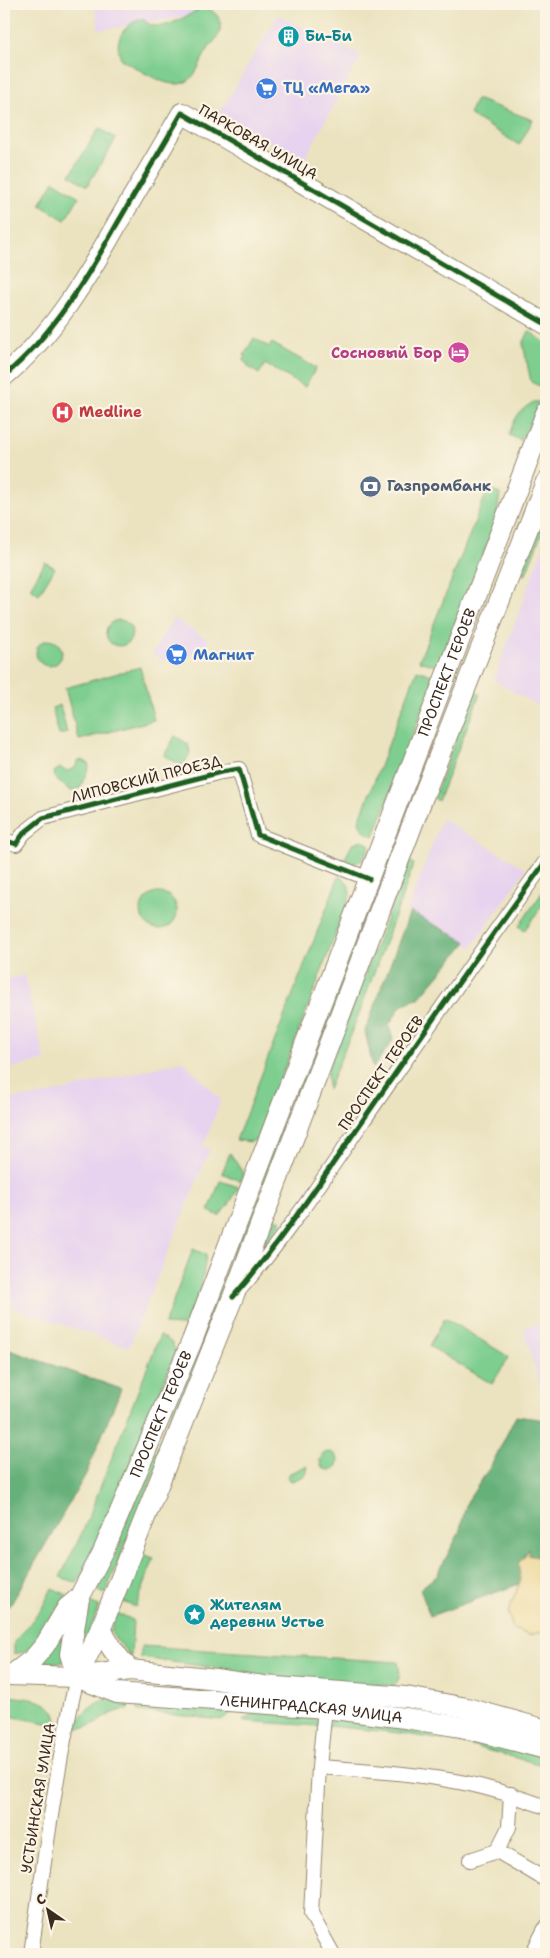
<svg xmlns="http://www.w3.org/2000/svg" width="550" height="1958" viewBox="0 0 550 1958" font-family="'Shantell Sans',sans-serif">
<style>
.built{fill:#e7d2ef}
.green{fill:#7dce8f;stroke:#5c7c56}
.forest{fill:#66b17a;stroke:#506e4c}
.sand{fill:#eeda9e;stroke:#94825e}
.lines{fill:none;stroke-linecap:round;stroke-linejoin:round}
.street-casing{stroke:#93866f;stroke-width:16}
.secondary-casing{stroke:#93866f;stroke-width:22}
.street{stroke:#fff;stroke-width:14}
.secondary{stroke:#fff;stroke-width:20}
.cycleway-casing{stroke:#fcf5e5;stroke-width:8}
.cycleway{stroke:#1b5e20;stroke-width:5}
.labels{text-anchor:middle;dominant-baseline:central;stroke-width:4.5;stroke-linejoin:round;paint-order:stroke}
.culture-label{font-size:15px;font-weight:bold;fill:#0d838f;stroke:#fcf5e5;text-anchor:start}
.shop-label{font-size:15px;font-weight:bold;fill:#366cbe;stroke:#fcf5e5;text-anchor:start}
.street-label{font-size:15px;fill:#3b2a1e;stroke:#fcf5e5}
.hotel-label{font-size:15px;font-weight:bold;fill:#b23c85;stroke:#fcf5e5;text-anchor:end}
.health-label{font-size:15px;font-weight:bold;fill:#be3a42;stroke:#fcf5e5;text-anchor:start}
.service-label{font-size:15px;font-weight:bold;fill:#4e5e75;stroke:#fcf5e5;text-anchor:start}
</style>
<rect width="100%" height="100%" fill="#fcf5e5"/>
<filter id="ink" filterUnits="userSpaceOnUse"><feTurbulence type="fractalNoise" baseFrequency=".02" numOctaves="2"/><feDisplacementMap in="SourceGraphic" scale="10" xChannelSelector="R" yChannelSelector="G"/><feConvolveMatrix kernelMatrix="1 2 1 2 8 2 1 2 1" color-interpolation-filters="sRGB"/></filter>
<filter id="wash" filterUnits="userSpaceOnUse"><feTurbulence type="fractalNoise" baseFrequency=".0096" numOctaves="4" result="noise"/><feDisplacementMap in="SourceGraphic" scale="20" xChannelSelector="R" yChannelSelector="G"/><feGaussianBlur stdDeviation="1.12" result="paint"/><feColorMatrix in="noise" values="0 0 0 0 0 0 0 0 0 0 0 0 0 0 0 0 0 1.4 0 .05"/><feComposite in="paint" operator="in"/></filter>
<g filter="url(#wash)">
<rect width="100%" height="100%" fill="#ebe3c0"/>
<path class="built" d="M95,4H210L212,12L99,30Z
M278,15L361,55L303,162L219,114Z
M546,539V711L494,680Z
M173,618L209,640L201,654L162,660L152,654Z
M442,819L526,869L472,947L407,911Z
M24,975L45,1060L4,1070V980Z
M183,1061L221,1100L203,1147L210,1149L129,1347L4,1305V1099L41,1096Z
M546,1321V1407L524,1328Z"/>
<path class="green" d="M202,8C214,8 223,19 220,31C218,38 211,44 207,51C198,65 195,85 175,84C159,84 136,67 122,60C112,42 123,25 141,19C146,20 147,24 151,25C166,31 190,13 202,8Z
M476,99L533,120L519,145L469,114Z
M99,128L116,139L87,186L70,175Z
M54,181L79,197L65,220L40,205Z
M529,331L546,343V389L531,382L523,344Z
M254,338L269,347L272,343L316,368L305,387L265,364L259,374L247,366L248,364L243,361L246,356L244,355Z
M534,402H541L536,417L520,440L509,435C515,419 517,411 534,402Z
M488,489L500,494L496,521L439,667L419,661Z
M546,508V522L525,576L522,573Z
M45,562L55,568L39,594L30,588Z
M106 633a13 13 0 1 1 26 0a13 13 0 1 1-26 0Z
M36 653a13 13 0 1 1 26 0a13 13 0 1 1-26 0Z
M140,667L154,720L79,740L65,688Z
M417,670L435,676L374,836C365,833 362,831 359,821Z
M473,691L480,694L438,801L434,798Z
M60,705L67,733L59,735L52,708Z
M175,736L188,744L190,753L183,766L164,756Z
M82,760L88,763L89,767L80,788L71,791L55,779L54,772L60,768L67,771L75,768L78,761Z
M362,840L370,845L363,860L350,865L343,862L353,843Z
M387,854L393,856L327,1031L264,1185L259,1183Z
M409,861L414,864L360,1011L328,1090L327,1072Z
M339,876C348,881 350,886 350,896L258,1138L251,1142L236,1140Z
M546,887V900L524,931L519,926Z
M141 911a18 18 0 1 1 36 0a18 18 0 1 1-36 0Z
M230,1153L243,1173L240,1181L222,1173Z
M220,1181L239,1187L228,1206L219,1216L209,1211Z
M254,1195L261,1198L187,1393L105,1594L95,1589C156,1461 204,1328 254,1195Z
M271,1216L282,1221L264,1247L261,1246Z
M193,1249L206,1255C203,1280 198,1305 184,1326L164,1325Z
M445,1318L509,1357L492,1384L429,1346Z
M160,1335L171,1342L176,1351L97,1549L77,1583L60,1577L83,1531Z
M320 1461a9 9 0 1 1 18 0a9 9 0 1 1-18 0Z
M306,1466L308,1467L306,1475L292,1481L287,1478L290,1473Z
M142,1554L154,1558L136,1607L118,1600L135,1559Z
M52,1588L67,1595L31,1647L23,1652L14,1654V1642L41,1610Z
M87,1601L99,1606L82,1653L77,1651Z
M73,1606L64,1661L61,1663L42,1662Z
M114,1612L133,1620L131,1657L111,1633Z
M141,1646L398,1662C400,1673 402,1679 393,1686L266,1678L209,1667L141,1658Z
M8,1696C28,1699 58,1698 57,1725L14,1717L7,1707Z
M105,1699L129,1701L128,1710C108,1709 95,1730 76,1728C81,1713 91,1706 105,1699Z
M138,1702L230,1709L231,1713L221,1720L138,1711Z
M256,1711L317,1717L319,1720L318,1726L243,1721Z
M332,1718L462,1734L546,1757V1766L460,1743L401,1733L328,1726Z"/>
<path class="forest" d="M410,912L467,942L419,998L401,1006L389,1025L393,1040L373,1068L365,1031Z
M4,1348L121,1389L86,1474L10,1606H4Z
M516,1416L546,1420V1553L541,1545L537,1557L529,1555V1549L519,1564L521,1579L519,1584L430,1616L420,1589L437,1575L459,1533L467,1502L492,1464Z"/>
<path class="sand" d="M541,1545L546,1553V1631L529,1635L513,1629L508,1613L521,1579L518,1564L526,1555L537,1557Z"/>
</g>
<g filter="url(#ink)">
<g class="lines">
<defs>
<path id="street" d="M4,840L16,844L24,833L43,818L221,772L239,769L258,835L369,879
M240,1289C285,1238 322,1180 361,1124C422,1036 483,947 546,861
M325,1708L319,1767L311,1914L333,1954
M319,1767C364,1770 409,1773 454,1781C485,1786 516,1796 546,1807
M511,1794L509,1827L497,1851L546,1880
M470,1860L497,1851
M31,1954C44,1862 56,1769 77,1677
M532,1954L546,1927"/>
<g id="secondary">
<path d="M4,376C53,335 86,279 117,224C139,187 160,150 182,113L546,324"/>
<path d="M101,1628C108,1645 117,1657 130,1670"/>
<path d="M7,1675L77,1677L130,1670L208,1678L264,1686L406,1697L467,1708L546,1730"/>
<path id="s1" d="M12,1675L34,1658L45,1645L67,1608L79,1598L103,1552L192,1341L546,413"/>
<path d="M77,1677L101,1628L233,1297L421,802L546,482"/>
<path d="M77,1677L70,1654L79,1598"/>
<path id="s2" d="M79,1678L117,1693L325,1708L405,1718L462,1727L546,1749"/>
</g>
</defs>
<use href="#street" class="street-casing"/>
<use href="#secondary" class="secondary-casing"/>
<use href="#street" class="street"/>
<use href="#secondary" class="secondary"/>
<defs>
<path id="cycleway" d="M4,376C53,335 86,279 117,224C139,187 160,150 182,113L546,324
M4,840L16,844L24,833L43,818L221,772L239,769L258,835L369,879
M233,1297C281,1242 321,1180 363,1120C423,1033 484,946 546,861"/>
</defs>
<use href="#cycleway" class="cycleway-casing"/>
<use href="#cycleway" class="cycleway"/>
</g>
</g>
<defs>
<symbol id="building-disc" viewBox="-11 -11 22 22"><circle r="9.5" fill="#0f9aa8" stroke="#fcf5e5"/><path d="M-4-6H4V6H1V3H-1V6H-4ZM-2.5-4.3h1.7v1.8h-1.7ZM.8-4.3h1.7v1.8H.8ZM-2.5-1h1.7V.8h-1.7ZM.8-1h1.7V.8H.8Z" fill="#fff"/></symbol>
<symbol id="supermarket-disc" viewBox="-11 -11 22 22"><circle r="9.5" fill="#3f7fe0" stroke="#fcf5e5"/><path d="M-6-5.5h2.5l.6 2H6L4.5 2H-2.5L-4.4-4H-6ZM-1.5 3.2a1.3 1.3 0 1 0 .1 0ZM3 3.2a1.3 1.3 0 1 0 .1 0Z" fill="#fff"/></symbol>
<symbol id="hotel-disc" viewBox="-11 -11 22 22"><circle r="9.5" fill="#d1479c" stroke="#fcf5e5"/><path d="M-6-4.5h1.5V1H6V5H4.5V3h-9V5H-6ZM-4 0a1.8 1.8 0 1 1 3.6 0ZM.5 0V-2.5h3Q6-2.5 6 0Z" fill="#fff"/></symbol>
<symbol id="hospital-disc" viewBox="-11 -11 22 22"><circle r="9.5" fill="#e0444e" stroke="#fcf5e5"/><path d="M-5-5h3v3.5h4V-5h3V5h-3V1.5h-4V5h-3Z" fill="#fff"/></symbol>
<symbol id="bank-disc" viewBox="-11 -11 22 22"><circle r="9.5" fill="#5c6f8a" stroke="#fcf5e5"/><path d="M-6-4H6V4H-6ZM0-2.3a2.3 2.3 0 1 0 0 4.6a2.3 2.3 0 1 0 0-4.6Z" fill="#fff"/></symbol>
<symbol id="sight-disc" viewBox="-11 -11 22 22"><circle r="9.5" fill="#0f9aa8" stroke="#fcf5e5"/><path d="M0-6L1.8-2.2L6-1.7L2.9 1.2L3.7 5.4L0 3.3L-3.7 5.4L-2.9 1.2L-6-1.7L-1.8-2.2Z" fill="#fff"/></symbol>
</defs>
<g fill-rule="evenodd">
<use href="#building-disc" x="276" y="24" width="25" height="25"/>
<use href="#supermarket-disc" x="254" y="76" width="25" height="25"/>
<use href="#hotel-disc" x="446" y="340" width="25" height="25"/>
<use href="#hospital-disc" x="50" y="400" width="25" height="25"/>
<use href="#bank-disc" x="358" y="474" width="25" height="25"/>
<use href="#supermarket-disc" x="164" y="642" width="25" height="25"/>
<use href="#sight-disc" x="182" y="1602" width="25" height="25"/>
</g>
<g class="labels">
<g class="culture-label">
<text x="305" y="36">Би-Би</text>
<text x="210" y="1605">Жителям<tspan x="210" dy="17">деревни Устье</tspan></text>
</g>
<g class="shop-label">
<text x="283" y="88">ТЦ «Мега»</text>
<text x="193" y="655">Магнит</text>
</g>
<g class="street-label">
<text transform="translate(258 142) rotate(30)">ПАРКОВАЯ УЛИЦА</text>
<text stroke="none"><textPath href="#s1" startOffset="1100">ПРОСПЕКТ ГЕРОЕВ</textPath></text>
<text transform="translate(146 779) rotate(-14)">ЛИПОВСКИЙ ПРОЕЗД</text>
<text transform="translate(381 1073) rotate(-55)">ПРОСПЕКТ ГЕРОЕВ</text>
<text stroke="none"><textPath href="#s1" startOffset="305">ПРОСПЕКТ ГЕРОЕВ</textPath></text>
<text stroke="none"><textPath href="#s2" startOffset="236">ЛЕНИНГРАДСКАЯ УЛИЦА</textPath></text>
<text transform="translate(38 1798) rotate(-81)">УСТЬИНСКАЯ УЛИЦА</text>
</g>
<g class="hotel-label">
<text x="442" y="353">Сосновый Бор</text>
</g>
<g class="health-label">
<text x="79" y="412">Medline</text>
</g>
<g class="service-label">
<text x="387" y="486">Газпромбанк</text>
</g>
</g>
<rect width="550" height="1958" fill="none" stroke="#fcf5e5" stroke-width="20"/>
<g transform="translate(48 1910) rotate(326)" stroke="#fcf5e5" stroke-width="4" paint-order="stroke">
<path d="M0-4L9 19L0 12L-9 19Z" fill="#3b2a1e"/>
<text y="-8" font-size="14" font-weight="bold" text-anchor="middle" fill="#3b2a1e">С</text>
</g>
</svg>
